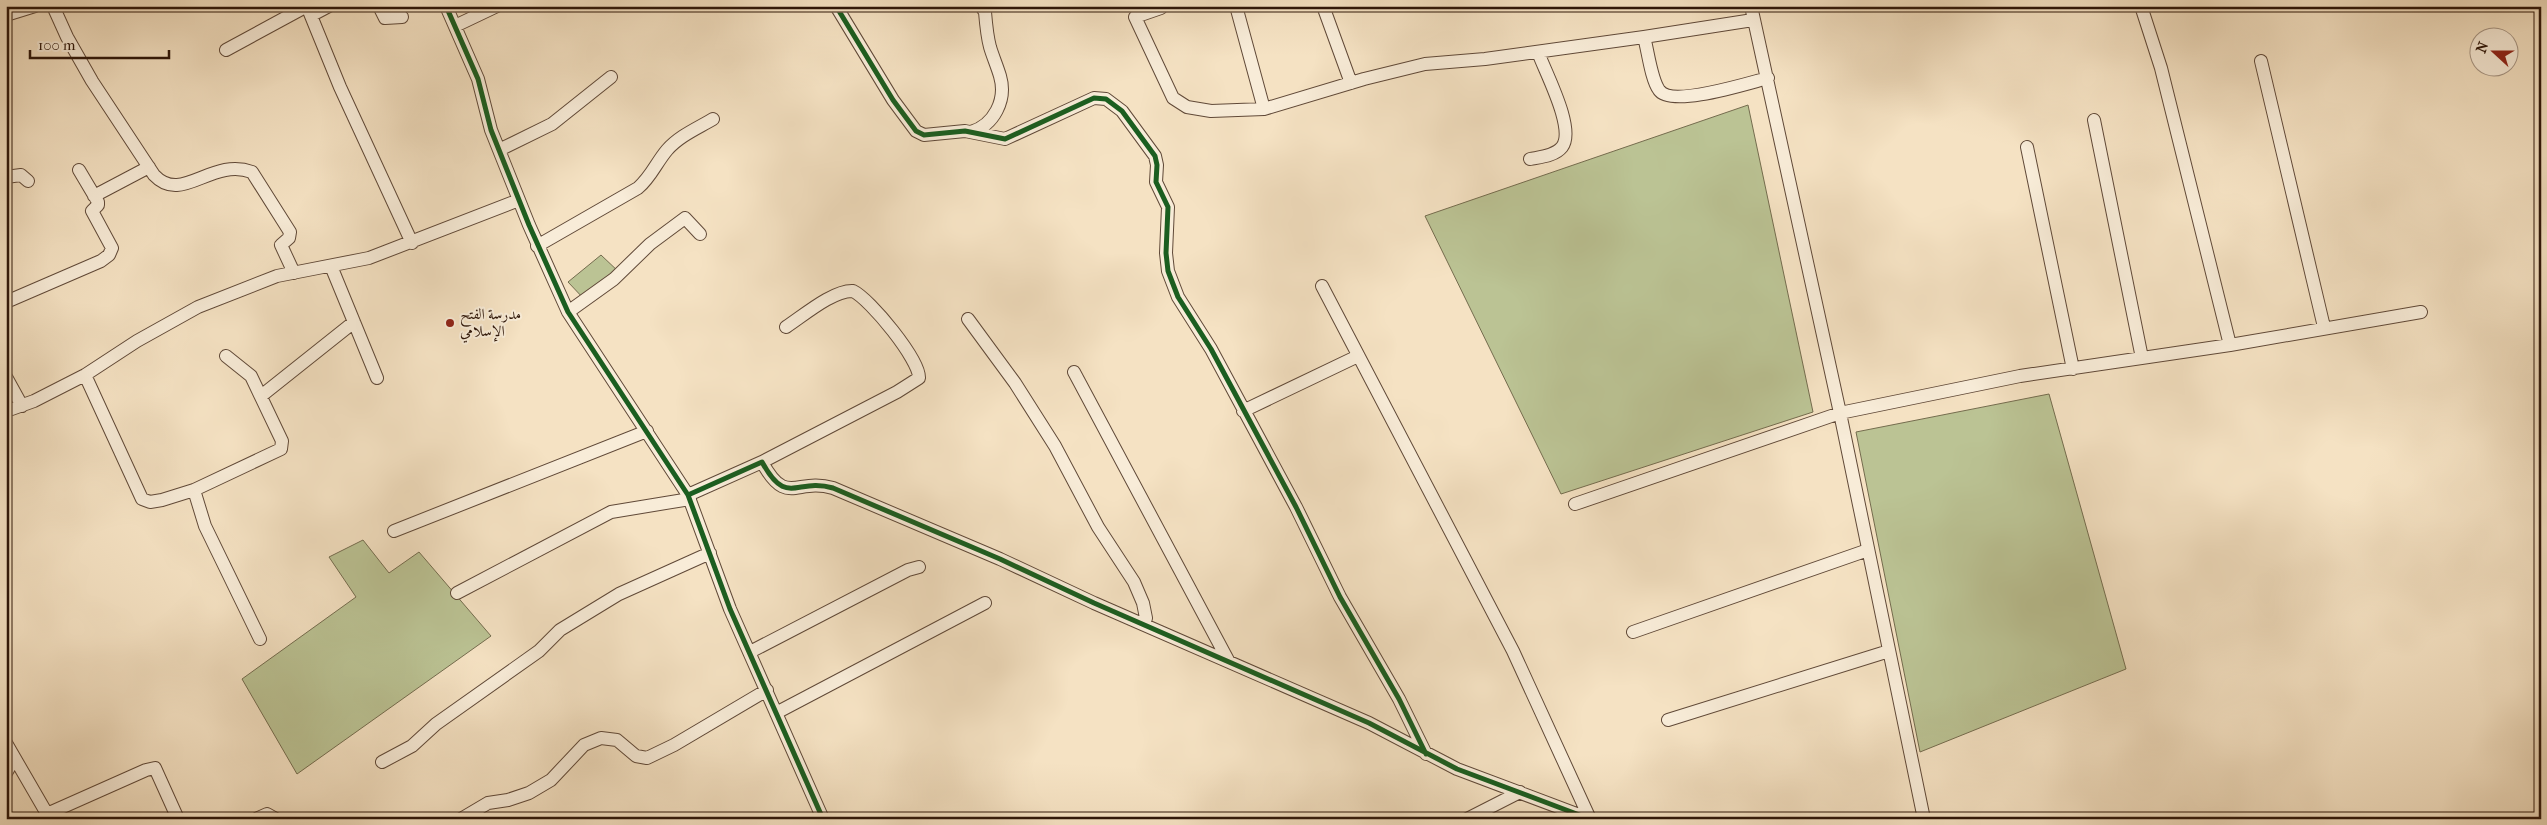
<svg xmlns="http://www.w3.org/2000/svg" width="2547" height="825" viewBox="0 0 2547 825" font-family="'IM FELL French Canon',Amiri,serif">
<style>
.green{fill:#bbc394;stroke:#746c4e}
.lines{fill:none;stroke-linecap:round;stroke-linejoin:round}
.minor-casing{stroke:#604938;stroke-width:14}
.minor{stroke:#f8ecd8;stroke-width:12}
.cycleway-casing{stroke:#f8ecd8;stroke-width:8}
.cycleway{stroke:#1b5e20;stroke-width:5}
.poi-dot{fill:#8f2418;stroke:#f8ecd8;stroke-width:2}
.labels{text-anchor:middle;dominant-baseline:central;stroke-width:4;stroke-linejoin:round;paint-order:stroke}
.poi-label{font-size:15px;fill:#2e1609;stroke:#f8ecd8;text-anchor:start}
</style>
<rect width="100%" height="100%" fill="#f5e2c3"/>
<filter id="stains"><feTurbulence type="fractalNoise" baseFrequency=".004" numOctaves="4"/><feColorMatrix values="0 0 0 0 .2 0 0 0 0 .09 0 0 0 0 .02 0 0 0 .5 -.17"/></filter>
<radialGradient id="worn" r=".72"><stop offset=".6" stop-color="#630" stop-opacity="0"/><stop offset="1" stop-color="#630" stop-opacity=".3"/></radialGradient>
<path class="green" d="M1748,105L1813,412L1561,494L1425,216Z
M601,255L620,273L585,300L568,282Z
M2049,394L2126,669L1920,752L1856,432Z
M363,540L389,573L419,552L491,636L297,774L242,679L356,597L329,557Z"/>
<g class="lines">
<defs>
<path id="minor" d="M53,6L67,37L92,81L154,175C182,205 211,157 252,172L290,232L289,238L281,245L294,273
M307,6L340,87L412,243
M379,6L385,18L402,17
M446,6L478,79L491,130L529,225L568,312L688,495L730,609L823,819
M836,6L893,100L916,131L924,135L965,131L1005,139L1094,98L1106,99L1122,111L1155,156L1157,165L1156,182L1168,207L1166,253L1168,271L1178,297L1211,349L1296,507L1340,597L1399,699L1426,754
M1236,6L1264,109
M1323,6L1351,83
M1751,6L1840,413L1924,819
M2141,6L2161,68L2230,345
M1161,8L1135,17L1173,98L1187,107L1211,111L1264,109L1364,79L1425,64L1485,59L1644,37L1753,20
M6,15L35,6
M312,15L329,6
M455,26L497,6
M1644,37C1648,51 1651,79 1659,90C1671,108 1748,83 1768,78
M226,50L307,6
M2261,61L2324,327
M2094,120L2142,358
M971,132C994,125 1007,100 1000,76C997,66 993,57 990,47C987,36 986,24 985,12L981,6
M2027,147L2073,369
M499,150L552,124L611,77
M1530,159C1540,157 1555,156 1562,147C1576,129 1545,72 1538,52
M6,177L21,175L28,181
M94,196L149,167
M537,246L638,188C651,177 656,163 667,150C679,136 698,128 713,119
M331,266L377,378
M1322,286L1513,651L1590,819
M6,302L101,261L109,255L112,248L92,211L98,205V202L79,170
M568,312L614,279L650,244L685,218L700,234
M968,319L1015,383L1055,446L1098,527L1134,582L1143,603L1146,618L1144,624
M1074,372L1229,662
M85,375L142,499L150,502L162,500L194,490L281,449L282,441L251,376L226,356
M6,377L22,406
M261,396L354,322
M6,411L34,401L85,375L137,341L198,307L277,276L369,258L519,200
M1243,411L1358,356
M762,462L897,392L919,378C920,360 870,299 853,291C833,290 803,316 786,327
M194,490L205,526L260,639
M688,495L762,462C787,508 796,477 833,488L1000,559L1094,603L1369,723L1457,769L1590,819
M1575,504L1840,413L2020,376L2230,345L2421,312
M394,531L647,431
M457,593L611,512L690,499
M1633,632L1868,550
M750,652L908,570L919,567
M776,713L985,603
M1668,720L1889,651
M6,743L50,819
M382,762L412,746L436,724L539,651L560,630L619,594L710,553
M6,773L14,759
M47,814L146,770L155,768L178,819
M256,819L267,814L276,819
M461,819L488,803L508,800L529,793L551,780L584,745L601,738L617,740L636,756L647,758L674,745L767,690
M1467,819L1520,792"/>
</defs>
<use href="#minor" class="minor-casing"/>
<use href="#minor" class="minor"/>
<defs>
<path id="cycleway" d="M446,6L478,79L491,130L529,225L568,312L688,495L730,609L823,819
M836,6L893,100L916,131L924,135L965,131L1005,139L1094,98L1106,99L1122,111L1155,156L1157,165L1156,182L1168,207L1166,253L1168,271L1178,297L1211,349L1296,507L1340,597L1399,699L1426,754
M688,495L762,462C787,508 796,477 833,488L1000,559L1094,603L1369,723L1457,769L1590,819"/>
</defs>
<use href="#cycleway" class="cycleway-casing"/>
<use href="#cycleway" class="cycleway"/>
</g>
<circle class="poi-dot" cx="450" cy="323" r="5"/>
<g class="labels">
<g class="poi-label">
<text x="460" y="314">مدرسة الفتح<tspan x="460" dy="17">الإسلامي</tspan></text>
</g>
</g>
<rect width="2547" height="825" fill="none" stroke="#f5e2c3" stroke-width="25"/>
<rect x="8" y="8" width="2532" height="810" fill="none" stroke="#2e1609" stroke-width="2.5"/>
<rect x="12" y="12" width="2522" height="800" fill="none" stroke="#2e1609"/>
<g transform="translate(2494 52) rotate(291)"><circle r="24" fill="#f8ecd8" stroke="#a79685"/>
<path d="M0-4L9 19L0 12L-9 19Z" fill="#8f2418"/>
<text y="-8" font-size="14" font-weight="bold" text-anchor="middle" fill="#2e1609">N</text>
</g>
<path d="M30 50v8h139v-8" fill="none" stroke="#2e1609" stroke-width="2.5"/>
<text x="38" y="50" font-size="15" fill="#2e1609" stroke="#f8ecd8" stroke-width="4" paint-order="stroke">100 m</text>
<rect width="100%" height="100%" filter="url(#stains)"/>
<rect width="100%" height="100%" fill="url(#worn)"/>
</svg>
